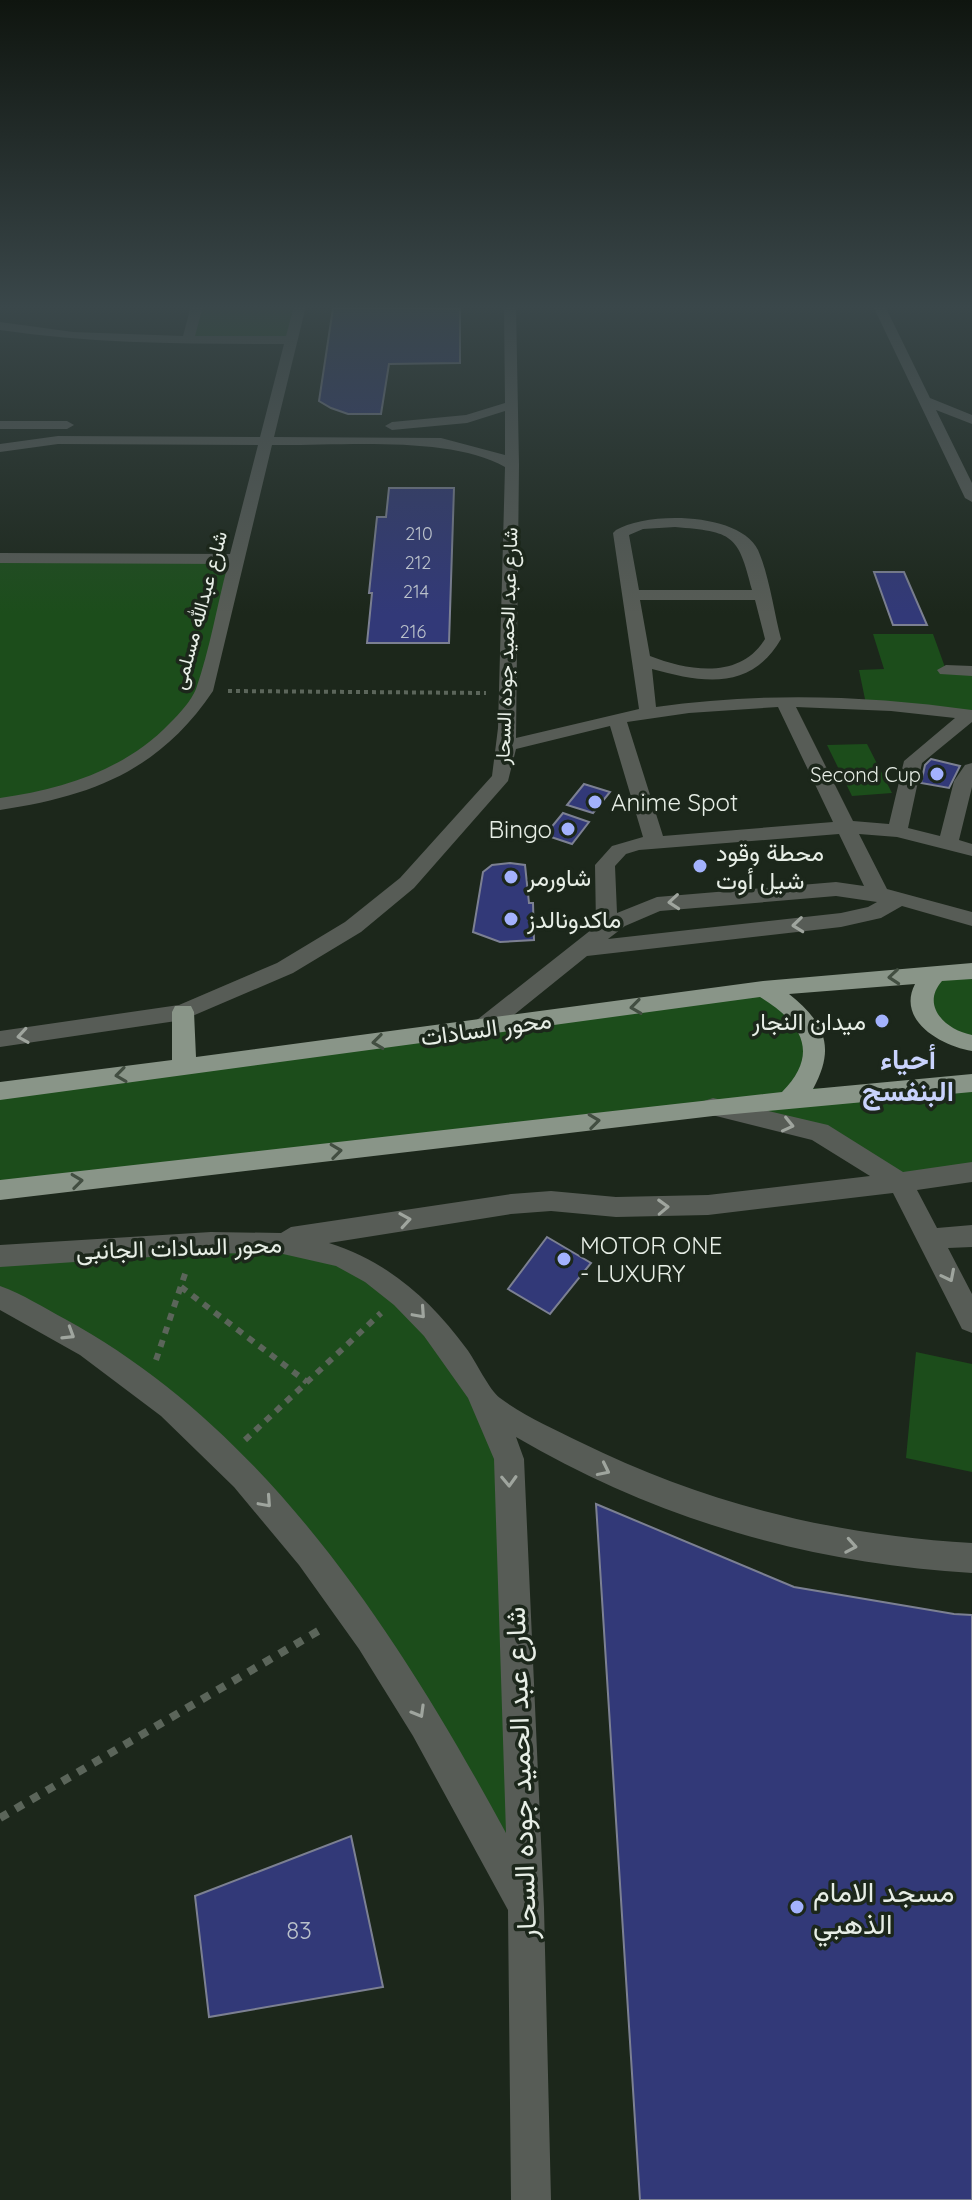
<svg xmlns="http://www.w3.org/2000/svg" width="972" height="2200" viewBox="0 0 972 2200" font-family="Quicksand,Vazirmatn,sans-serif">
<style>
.green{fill:#1c4d1b}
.building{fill:#323978;stroke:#7c8092;stroke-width:2}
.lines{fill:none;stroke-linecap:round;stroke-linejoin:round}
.path-far2{stroke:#5b655a;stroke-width:4;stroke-dasharray:4 4;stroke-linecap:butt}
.path-far1{stroke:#5b655a;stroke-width:6;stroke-dasharray:7 7;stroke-linecap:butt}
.path{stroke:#5b655a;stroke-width:8;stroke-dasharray:9 9;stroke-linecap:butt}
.minor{fill:#575c56;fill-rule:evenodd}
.major{fill:#899588;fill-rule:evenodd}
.oneway{stroke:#9fa59e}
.oneway2{stroke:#424e41}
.poi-dot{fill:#a3b2fd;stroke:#1c271b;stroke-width:3}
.labels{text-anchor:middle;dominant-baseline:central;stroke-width:7;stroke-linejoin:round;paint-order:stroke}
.far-number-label{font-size:18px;fill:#bac1ca}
.far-street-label{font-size:20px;fill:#e7eee6;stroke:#1c271b}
.far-poi-label{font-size:20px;fill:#e7eee6;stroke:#1c271b;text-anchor:end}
.poi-label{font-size:24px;fill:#e7eee6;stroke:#1c271b;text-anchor:start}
.street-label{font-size:24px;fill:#e7eee6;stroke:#1c271b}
.near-number-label{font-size:24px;fill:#bac1ca}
.quarter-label{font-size:28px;font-weight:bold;fill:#c9d3fd;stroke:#1c271b}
.near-street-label{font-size:28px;fill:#e7eee6;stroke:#1c271b}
.near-poi-label{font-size:28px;fill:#e7eee6;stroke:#1c271b;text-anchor:start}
</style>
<rect width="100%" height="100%" fill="#1c271b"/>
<path class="green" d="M197,306H300L292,340H188Z
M0,558L236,559L192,711L120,770L0,804Z
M873,634H933L946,670L972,671V715L866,704L859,670L884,669Z
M867,744L892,793L852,796L827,745Z
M972,971V1043L948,1035L923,988L929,980Z
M763,989L805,1021L801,1089L972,1083V1172L900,1182L852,1151L717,1108L0,1190V1091Z
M244,1240L379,1276L500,1432L526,1908L462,1784L226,1459L0,1297V1256Z
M916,1352L972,1364V1472L906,1458Z"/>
<path class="building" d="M333,308L460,309V363L389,364L381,414H348L331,408L319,401Z
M389,488H454L449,643H367L372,593H369L377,517H386Z
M874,572H904L927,625H893Z
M931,759L960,766L949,788L921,783L925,765Z
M584,784L610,792L593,813L567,805Z
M563,813L589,822L572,844L545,835Z
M510,863L525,865L529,903H533L534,940L500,942L473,932L483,872L492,865Z
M547,1237L591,1263L550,1314L508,1289Z
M596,1504L794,1587L954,1614L972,1615V2200H640Z
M351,1836L383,1987L209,2017L195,1896Z"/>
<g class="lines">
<path class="path-far2" d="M228,691L486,693"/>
<path class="path-far1" d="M181,1287L307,1382
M156,1360L186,1271
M245,1440L381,1313"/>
<path class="path" d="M0,1818L325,1627"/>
<path class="minor" d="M191,306H203L195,336H286L294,306H306L274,437L441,438L505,455V411L467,423L392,430L385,426L392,422L466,415L505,403L504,306H516L519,465L516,738L639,709L613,533L616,530C647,511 740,512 758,550C769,575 774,612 781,639C751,691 703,683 652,669L656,707C762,692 866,695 972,710V722L922,763L908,828L940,836L954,781L965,765L972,763V787L959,840L972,844V856L897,837L859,834L887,889L972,912V926L902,906L881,918L841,927L587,956L489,1035H473L470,1029L473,1023L596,926L595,865L612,846L643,837L610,726L516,749L508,781L414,888L361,932L293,973L183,1020L0,1047V1031L179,1005L277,963L345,922L400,878L492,776L498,728L505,467C450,435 338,446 272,445L213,691C159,771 92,796 0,810V798C63,789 125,770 170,723C180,713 191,701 196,689C210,649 217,605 228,564L0,563V553L230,554L258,445L58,444L0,452V444L58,436L260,437L284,344C189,344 95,344 0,330V322L73,332L183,336ZM675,527C733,532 738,534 752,590H639L629,535L643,529ZM640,600H755L765,639C740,680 689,671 650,656ZM778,707L833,822L663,836L627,722L689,713ZM796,707L891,711L955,718L904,761L889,824L853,821ZM839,834L864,886L836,882L657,897L617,913L615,866L626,854L639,850ZM836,896L877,902L868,907L841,913L608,939L625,926L660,911Z
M873,306H885L930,398L972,415V424L936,410L972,483V502L965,498Z
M0,421H67L74,425L67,429H0Z
M946,665L972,666V676L940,674L937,670Z
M713,1098L828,1125L903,1172L972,1162V1182L917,1190L937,1228L972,1225V1247L948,1248L972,1294V1333L962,1329L893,1193L708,1215L616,1217L551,1211L511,1214L329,1243C387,1261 431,1300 466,1348C476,1361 489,1390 500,1398C524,1416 554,1429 580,1442C705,1504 834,1535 972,1543V1573C808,1563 658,1520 516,1437L524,1459L544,1908L551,2200H511L508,1910L413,1736L359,1649L299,1565L234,1487L161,1416L80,1355L0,1310V1286C23,1294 44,1308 65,1319C267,1429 399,1636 506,1833L494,1459L468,1398L424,1336L394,1305L365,1282L336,1266L283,1254L211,1253L0,1267V1245L211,1232L281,1233L291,1227L511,1194L551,1191L616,1197L708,1195L870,1176L812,1140L704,1113L701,1107L704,1101Z"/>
<path class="major" d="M972,963V979L942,981C920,1006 946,1030 972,1035V1051C942,1046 896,1021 915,984L789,994C825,1023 836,1047 813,1089L972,1074V1092L713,1116L0,1200V1180L782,1092C821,1053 801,1022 760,997L0,1100V1082L172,1060V1012L175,1006H191L194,1012L196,1057L763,981Z"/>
</g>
<defs><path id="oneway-chevron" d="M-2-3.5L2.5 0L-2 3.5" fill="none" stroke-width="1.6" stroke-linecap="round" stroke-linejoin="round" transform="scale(2)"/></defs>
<g class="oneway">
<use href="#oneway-chevron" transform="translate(674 902) rotate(175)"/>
<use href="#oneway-chevron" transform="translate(798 925) rotate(174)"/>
<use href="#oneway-chevron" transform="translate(23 1036) rotate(171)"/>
<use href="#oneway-chevron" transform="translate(788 1125) rotate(13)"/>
<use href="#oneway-chevron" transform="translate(663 1207) rotate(-2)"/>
<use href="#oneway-chevron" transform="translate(405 1220) rotate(-9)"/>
<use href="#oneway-chevron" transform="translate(949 1276) rotate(63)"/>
<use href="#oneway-chevron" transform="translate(420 1313) rotate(48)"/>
<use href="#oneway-chevron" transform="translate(69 1334) rotate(32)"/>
<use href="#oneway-chevron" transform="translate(604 1470) rotate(26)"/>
<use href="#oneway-chevron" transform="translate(509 1481) rotate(88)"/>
<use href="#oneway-chevron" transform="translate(266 1502) rotate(48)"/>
<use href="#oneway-chevron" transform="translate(851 1546) rotate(10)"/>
<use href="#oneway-chevron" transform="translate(419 1712) rotate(60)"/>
</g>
<g class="oneway2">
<use href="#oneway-chevron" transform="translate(894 977) rotate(175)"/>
<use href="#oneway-chevron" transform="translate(636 1007) rotate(172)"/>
<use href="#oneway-chevron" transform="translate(378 1042) rotate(173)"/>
<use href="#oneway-chevron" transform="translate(121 1075) rotate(172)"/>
<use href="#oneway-chevron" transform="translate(594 1121) rotate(-7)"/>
<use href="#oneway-chevron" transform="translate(336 1151) rotate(-7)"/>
<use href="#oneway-chevron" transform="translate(77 1181) rotate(-7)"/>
</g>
<linearGradient id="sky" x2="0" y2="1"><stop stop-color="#0f150f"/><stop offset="0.5" stop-color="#3a474a"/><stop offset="1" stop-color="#3a474a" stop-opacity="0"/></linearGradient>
<rect width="972" height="614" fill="url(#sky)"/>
<g class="poi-dot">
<circle cx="937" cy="774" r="8"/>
<circle cx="595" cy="802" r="8"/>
<circle cx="568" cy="829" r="8"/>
<circle cx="700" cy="866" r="8"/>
<circle cx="511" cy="877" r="8"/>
<circle cx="511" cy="919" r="8"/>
<circle cx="882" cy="1021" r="8"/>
<circle cx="564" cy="1259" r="8"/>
<circle cx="797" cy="1907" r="8"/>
</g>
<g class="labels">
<g class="far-number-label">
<text x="419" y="533">210</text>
<text x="418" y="562">212</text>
<text x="416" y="591">214</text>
<text x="413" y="631">216</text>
</g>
<g class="far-street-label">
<text transform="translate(199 610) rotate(-75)">شارع عبدالله مسلمى</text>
<text transform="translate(506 646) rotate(-88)">شارع عبد الحميد جوده السحار</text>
</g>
<g class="far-poi-label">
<text x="921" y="774">Second Cup</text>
</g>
<g class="poi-label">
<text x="611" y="802">Anime Spot</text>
<text x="552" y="829" text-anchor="end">Bingo</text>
<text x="716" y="852">محطة وقود<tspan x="716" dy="28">شيل أوت</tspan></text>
<text x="527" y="877">شاورمر</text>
<text x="527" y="919">ماكدونالدز</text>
<text x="866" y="1021" text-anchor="end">ميدان النجار</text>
<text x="580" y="1245">MOTOR ONE<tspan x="580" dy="28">- LUXURY</tspan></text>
</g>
<g class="street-label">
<text transform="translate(486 1028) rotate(-8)">محور السادات</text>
<text transform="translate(179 1247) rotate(-2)">محور السادات الجانبى</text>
</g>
<g class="near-number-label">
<text x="299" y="1930">83</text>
</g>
<g class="quarter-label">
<text x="908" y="1058">أحياء<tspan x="908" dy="32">البنفسج</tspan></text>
</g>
<g class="near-street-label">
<text transform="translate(520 1773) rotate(-92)">شارع عبد الحميد جوده السحار</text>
</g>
<g class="near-poi-label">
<text x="813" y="1891">مسجد الامام<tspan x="813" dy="32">الذهبي</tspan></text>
</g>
</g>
</svg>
